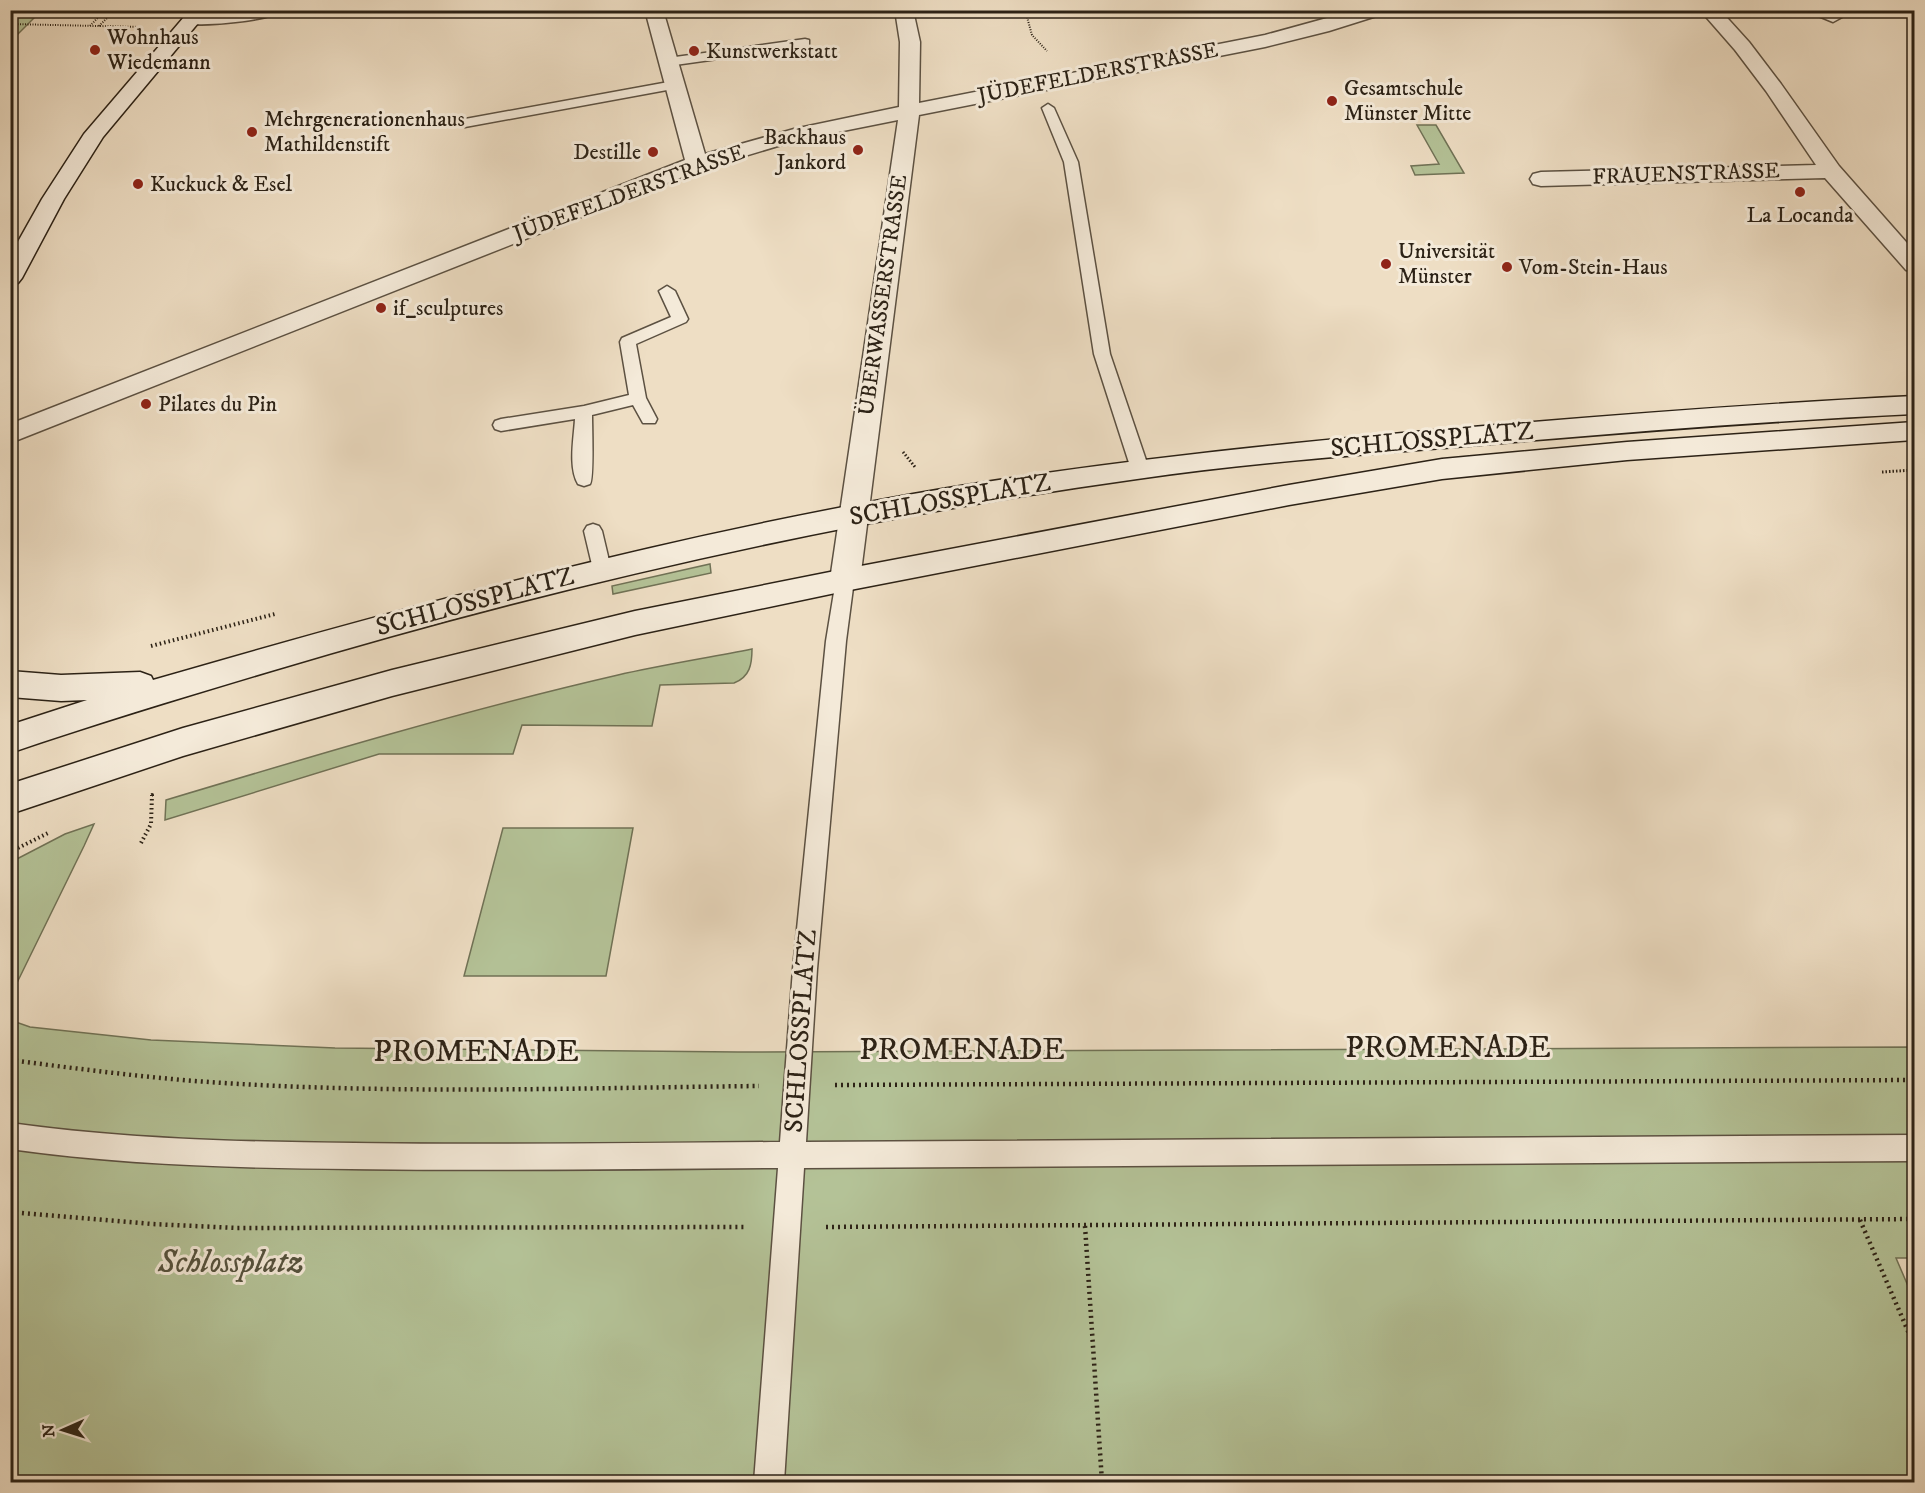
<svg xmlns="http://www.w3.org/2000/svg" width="1925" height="1493" viewBox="0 0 1925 1493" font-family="'IM FELL DW Pica',serif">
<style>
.green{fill:#b4c297;stroke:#707256;stroke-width:1.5}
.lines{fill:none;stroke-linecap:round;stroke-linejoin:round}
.lane-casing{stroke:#5c5142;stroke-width:3}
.street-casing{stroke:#5c5142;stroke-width:3}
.secondary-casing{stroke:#2c2216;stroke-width:3}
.path-far3{stroke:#2c2216;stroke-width:2;stroke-dasharray:1 1.5;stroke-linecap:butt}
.path-far2{stroke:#2c2216;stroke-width:3;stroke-dasharray:1.5 2;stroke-linecap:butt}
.path-far1{stroke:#2c2216;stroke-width:4;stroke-dasharray:1.5 3;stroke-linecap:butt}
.path{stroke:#2c2216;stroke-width:4.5;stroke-dasharray:2 4;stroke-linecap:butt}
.lane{fill:#f4ead9;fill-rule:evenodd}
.street{fill:#f4ead9;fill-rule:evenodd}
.secondary{fill:#f4ead9;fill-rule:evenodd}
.poi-dot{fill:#8f2418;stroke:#f4ead9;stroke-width:2}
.labels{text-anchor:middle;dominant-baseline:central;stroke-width:6;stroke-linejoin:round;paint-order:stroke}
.far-poi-label{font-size:22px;fill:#2c2216;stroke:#f4ead9;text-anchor:start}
.far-street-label{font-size:22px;fill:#2c2216;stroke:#f4ead9}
.street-label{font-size:26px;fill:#2c2216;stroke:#f4ead9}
.near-street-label{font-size:32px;fill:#2c2216;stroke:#f4ead9}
.near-park-label{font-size:32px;font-style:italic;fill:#55523d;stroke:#f4ead9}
</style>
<rect width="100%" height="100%" fill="#eedec4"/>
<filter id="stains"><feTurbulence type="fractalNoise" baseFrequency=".00333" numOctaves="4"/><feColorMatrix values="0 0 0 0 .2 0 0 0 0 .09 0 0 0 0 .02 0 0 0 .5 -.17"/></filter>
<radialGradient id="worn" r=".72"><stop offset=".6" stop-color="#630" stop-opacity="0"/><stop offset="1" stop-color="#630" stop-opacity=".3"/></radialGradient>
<path class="green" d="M11,10H41V11L11,41Z
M1417,125H1436L1464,173L1415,175L1411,166L1439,164Z
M710,564L711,573L613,594L612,586Z
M752,649C752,664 750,677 734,683L660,685L652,726L522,725L513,754H379L165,820L166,800C316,755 466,710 618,675C662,665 707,658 752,649Z
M94,824L84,846L11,995V862L65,834Z
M503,828H633L606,976H464Z
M10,1020L30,1027L151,1040L335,1048L738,1052L1914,1047V1258H1896L1914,1300V1482H11Z"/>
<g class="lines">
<defs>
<path id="lane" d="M1804,10H1823L1832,14L1839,10H1855L1833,22Z
M805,39L809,40V46L668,66L662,62L668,58Z
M674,81L680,85L678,88L465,127L458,123L465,119Z
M1048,104L1054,108L1078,162L1110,354L1149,469L1146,473H1134L1131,469L1094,354L1064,162L1042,108Z
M667,286L675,291L688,319L686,322L636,344L646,398L657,419L655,423H643L633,405L592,415C592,427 594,479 590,484L584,486L578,484C568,467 574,438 575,419L501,431L495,429L493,425L495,421L501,419L584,406L629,395L620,342L622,338L671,317L659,291Z
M593,524L599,526L602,531L611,569L609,574L602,576L595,574L593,569L584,531L587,526Z
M845,573L852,575L854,580L846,641L817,969L806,1142L1914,1135V1161L804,1168L784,1482H754L778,1168C635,1169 493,1171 351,1169C237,1168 124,1165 10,1149V1123C125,1139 239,1142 354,1143C496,1145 638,1143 780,1142L793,969L826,641L836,580L838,575Z"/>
<path id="street" d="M236,10H281C272,21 201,27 185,23L183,19L185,15L192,13Z
M645,10H663L705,154L794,129L899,107L900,42L895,10H913L920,42L919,103L1265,35L1356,10H1386L1383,14L1329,31L1265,47L919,115L860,580L855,588L845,591L835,588L830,580L898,120L798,140L705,168L10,443V424L685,160Z
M1700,10H1720L1749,42L1781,84L1839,166L1914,251V272L1906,270L1825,178L1541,186L1533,184L1530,179L1533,174L1541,172L1816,165L1766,91L1735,50Z"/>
<path id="secondary" d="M190,10H209L103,137L64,199L22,278L18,283L10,285V256L42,199L84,134Z
M1914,396V414C1765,421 1616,433 1467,446C1356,455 1246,463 1137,479C843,520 555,586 271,671C184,697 97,723 10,753V725L87,700L61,701L10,697V671L61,675L140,672L151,676L153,680C404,607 655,540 913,494C1102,461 1292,442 1484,426C1627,414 1770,403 1914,396Z
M1914,422V440L1627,460L1442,479L1289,505L845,591L635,635L392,696L183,756L10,814V784L183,728L392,670L635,611L845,569L1289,485L1442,459L1627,442Z"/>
</defs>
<use href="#lane" class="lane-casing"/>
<use href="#street" class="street-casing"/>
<use href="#secondary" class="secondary-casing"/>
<path class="path-far3" d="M1025,10L1032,35L1047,51
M1215,10L1224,16
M10,24L141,27
M90,26L105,10
M99,26L109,16L134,15"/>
<path class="path-far2" d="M903,452L915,467
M1882,472L1914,470"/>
<path class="path-far1" d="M151,646L275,614
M141,843L151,824L152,795L150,796
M10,852L50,832"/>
<path class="path" d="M10,1060C72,1068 133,1076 195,1081C383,1095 571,1088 759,1086
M835,1085L1914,1080
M10,1212L152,1224L237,1228L747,1227
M1860,1220L1914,1345
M1085,1226L1102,1482
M826,1227L1914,1219"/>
<use href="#lane" class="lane"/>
<use href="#street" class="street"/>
<use href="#secondary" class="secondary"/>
</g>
<g class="poi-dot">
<circle cx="95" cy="50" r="6"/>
<circle cx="694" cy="51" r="6"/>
<circle cx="1332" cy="101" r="6"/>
<circle cx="252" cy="132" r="6"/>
<circle cx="858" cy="150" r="6"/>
<circle cx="653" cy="152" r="6"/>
<circle cx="138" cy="184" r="6"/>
<circle cx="1800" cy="192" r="6"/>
<circle cx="1386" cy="264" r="6"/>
<circle cx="1507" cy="267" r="6"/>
<circle cx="381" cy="308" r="6"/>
<circle cx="146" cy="404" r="6"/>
</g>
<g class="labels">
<g class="far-poi-label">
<text x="107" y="37">Wohnhaus<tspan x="107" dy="25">Wiedemann</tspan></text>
<text x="706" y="51">Kunstwerkstatt</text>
<text x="1344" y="88">Gesamtschule<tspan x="1344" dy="25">Münster Mitte</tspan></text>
<text x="264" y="119">Mehrgenerationenhaus<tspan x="264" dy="25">Mathildenstift</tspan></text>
<text x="846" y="137" text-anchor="end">Backhaus<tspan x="846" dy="25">Jankord</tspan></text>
<text x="641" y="152" text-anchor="end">Destille</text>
<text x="150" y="184">Kuckuck &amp; Esel</text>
<text x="1800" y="215" text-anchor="middle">La Locanda</text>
<text x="1398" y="251">Universität<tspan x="1398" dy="25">Münster</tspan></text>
<text x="1519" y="267">Vom-Stein-Haus</text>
<text x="393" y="308">if_sculptures</text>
<text x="158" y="404">Pilates du Pin</text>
</g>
<g class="far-street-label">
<text transform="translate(1098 73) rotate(-11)">JÜDEFELDERSTRASSE</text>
<text transform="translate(1686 174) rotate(-2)">FRAUENSTRASSE</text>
<text transform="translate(629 193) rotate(-20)">JÜDEFELDERSTRASSE</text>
<text transform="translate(883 295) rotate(-82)">ÜBERWASSERSTRASSE</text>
</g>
<g class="street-label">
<text transform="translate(1432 440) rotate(-5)">SCHLOSSPLATZ</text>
<text transform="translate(950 500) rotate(-10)">SCHLOSSPLATZ</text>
<text transform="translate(475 602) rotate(-15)">SCHLOSSPLATZ</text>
<text transform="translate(801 1031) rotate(-86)">SCHLOSSPLATZ</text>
</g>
<g class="near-street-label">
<text x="1448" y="1048">PROMENADE</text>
<text x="962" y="1050">PROMENADE</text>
<text x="476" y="1052">PROMENADE</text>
</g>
<g class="near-park-label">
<text x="231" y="1263">Schlossplatz</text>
</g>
</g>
<rect width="1925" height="1493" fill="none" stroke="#eedec4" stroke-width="36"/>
<rect x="12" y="12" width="1901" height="1469" fill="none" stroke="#2c2216" stroke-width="3"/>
<rect x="18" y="18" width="1889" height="1457" fill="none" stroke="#2c2216" stroke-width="1.5"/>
<g transform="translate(63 1430) rotate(267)" stroke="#f4ead9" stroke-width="4.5" paint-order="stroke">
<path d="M0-4.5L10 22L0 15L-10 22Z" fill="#2c2216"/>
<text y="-9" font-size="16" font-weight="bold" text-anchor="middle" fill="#2c2216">N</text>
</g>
<rect width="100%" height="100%" filter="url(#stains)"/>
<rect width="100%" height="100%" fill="url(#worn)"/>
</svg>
